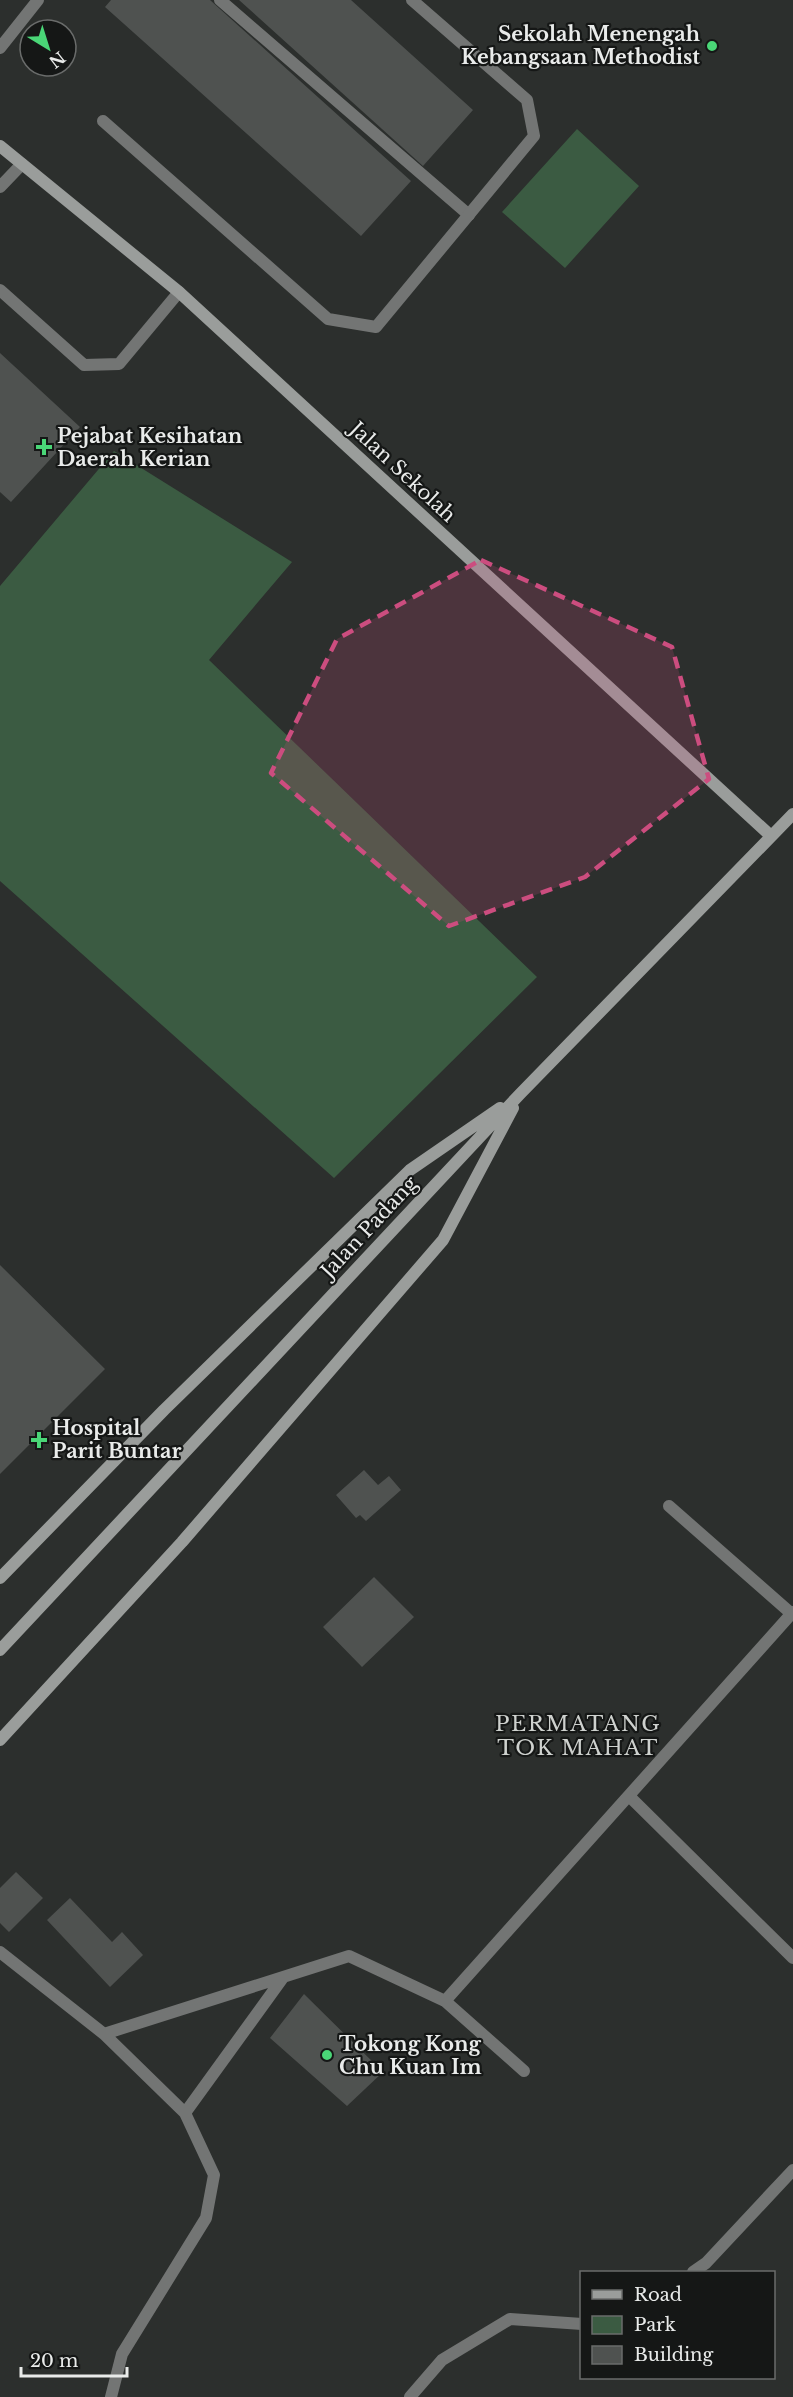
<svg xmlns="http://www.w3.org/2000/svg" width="793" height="2397" viewBox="0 0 793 2397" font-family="'Libre Baskerville',serif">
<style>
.green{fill:#3b5b42}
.building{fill:#4f5250}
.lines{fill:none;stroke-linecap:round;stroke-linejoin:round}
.lane{stroke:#737574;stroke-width:12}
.street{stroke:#737574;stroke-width:12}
.secondary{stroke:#9a9d9b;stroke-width:12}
.marked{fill:#cc4d7f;fill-opacity:0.2;stroke:#cc4d7f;stroke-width:4.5;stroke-dasharray:12 8;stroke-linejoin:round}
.poi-dot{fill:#4ad677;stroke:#151716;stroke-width:2}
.labels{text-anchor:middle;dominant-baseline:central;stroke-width:4.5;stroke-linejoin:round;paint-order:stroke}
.poi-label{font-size:20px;font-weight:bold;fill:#e9ebea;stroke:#151716;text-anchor:start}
.street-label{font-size:20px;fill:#e9ebea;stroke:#151716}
.neighbourhood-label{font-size:21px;letter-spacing:1.5px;fill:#ced1ce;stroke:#151716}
</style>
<rect width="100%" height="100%" fill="#2c2f2d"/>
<path class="green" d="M577,129L639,186L565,268L502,212Z
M114,451L292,562L209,660L537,977L334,1178L0,881V586Z"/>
<path class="building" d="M111,0H210L411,181L361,236L105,7Z
M239,0H351L473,110L423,166Z
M0,353L80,427L11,502L0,492Z
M0,1265L105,1369L0,1474Z
M364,1470L378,1485L389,1476L401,1490L366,1521L360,1515L356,1518L336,1495Z
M374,1577L414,1617L362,1667L323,1627Z
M16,1872L43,1898L9,1932L0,1923V1888Z
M70,1898L112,1942L122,1932L143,1955L110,1987L47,1920Z
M304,1994L383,2072L347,2106L270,2038Z"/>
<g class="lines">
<path class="lane" d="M220,0L469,215
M0,187L22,164
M0,290L84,365L119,364L179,292"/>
<path class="street" d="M0,48L38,0
M103,121L328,319L376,327L534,136L527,100L412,0
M669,1506L793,1615
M629,1796L793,1958
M0,1952L104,2034L185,2113L214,2175L206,2218L122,2354L111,2397
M445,2001L793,1612
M104,2034L349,1956L445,2001L524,2071
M185,2113L282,1979
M693,2272L706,2263L793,2170
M410,2397L442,2360L510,2319L582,2324"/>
<path class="secondary" d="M0,146L179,292L771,836
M0,1578L164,1410L410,1170L500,1108
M0,1650L520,1094L793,814
M0,1740L182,1542L443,1240L513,1108"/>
</g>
<path class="marked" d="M481,560L672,647L709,779L585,877L449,926L271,773L337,639Z"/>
<g class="poi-dot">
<circle cx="712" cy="46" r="6"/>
<path d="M41 438h6v6h6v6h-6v6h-6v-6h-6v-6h6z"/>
<path d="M36 1431h6v6h6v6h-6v6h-6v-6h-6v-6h6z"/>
<circle cx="327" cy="2055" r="6"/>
</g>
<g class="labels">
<g class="poi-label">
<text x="700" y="34" text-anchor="end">Sekolah Menengah<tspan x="700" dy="23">Kebangsaan Methodist</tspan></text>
<text x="57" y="436">Pejabat Kesihatan<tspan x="57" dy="23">Daerah Kerian</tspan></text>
<text x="52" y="1428">Hospital<tspan x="52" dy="23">Parit Buntar</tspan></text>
<text x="339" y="2044">Tokong Kong<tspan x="339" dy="23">Chu Kuan Im</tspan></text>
</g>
<g class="street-label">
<text transform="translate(403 472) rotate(43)">Jalan Sekolah</text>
<text transform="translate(369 1227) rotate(-47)">Jalan Padang</text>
</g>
<g class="neighbourhood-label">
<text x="578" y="1724">PERMATANG<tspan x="578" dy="24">TOK MAHAT</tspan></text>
</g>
</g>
<rect x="580" y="2271" width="195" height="108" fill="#151716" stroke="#6a6c6b" stroke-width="1.5"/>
<rect x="592" y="2290" width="30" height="9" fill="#9a9d9b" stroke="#6a6c6b" stroke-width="1.5"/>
<text x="634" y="2301" font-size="18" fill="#e9ebea">Road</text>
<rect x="592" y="2316" width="30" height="18" fill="#3b5b42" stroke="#6a6c6b" stroke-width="1.5"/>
<text x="634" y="2331" font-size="18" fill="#e9ebea">Park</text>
<rect x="592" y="2346" width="30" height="18" fill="#4f5250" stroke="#6a6c6b" stroke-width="1.5"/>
<text x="634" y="2361" font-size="18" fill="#e9ebea">Building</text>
<g transform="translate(48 48) rotate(142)"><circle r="28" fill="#151716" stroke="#6a6c6b" stroke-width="1.5"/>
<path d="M0-4.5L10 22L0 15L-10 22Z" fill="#4ad677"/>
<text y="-9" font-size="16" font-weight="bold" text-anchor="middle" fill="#e9ebea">N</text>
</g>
<path d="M21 2367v9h106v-9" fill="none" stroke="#e9ebea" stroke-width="3"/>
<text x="30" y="2367" font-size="18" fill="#e9ebea" stroke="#151716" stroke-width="4.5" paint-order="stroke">20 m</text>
</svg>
